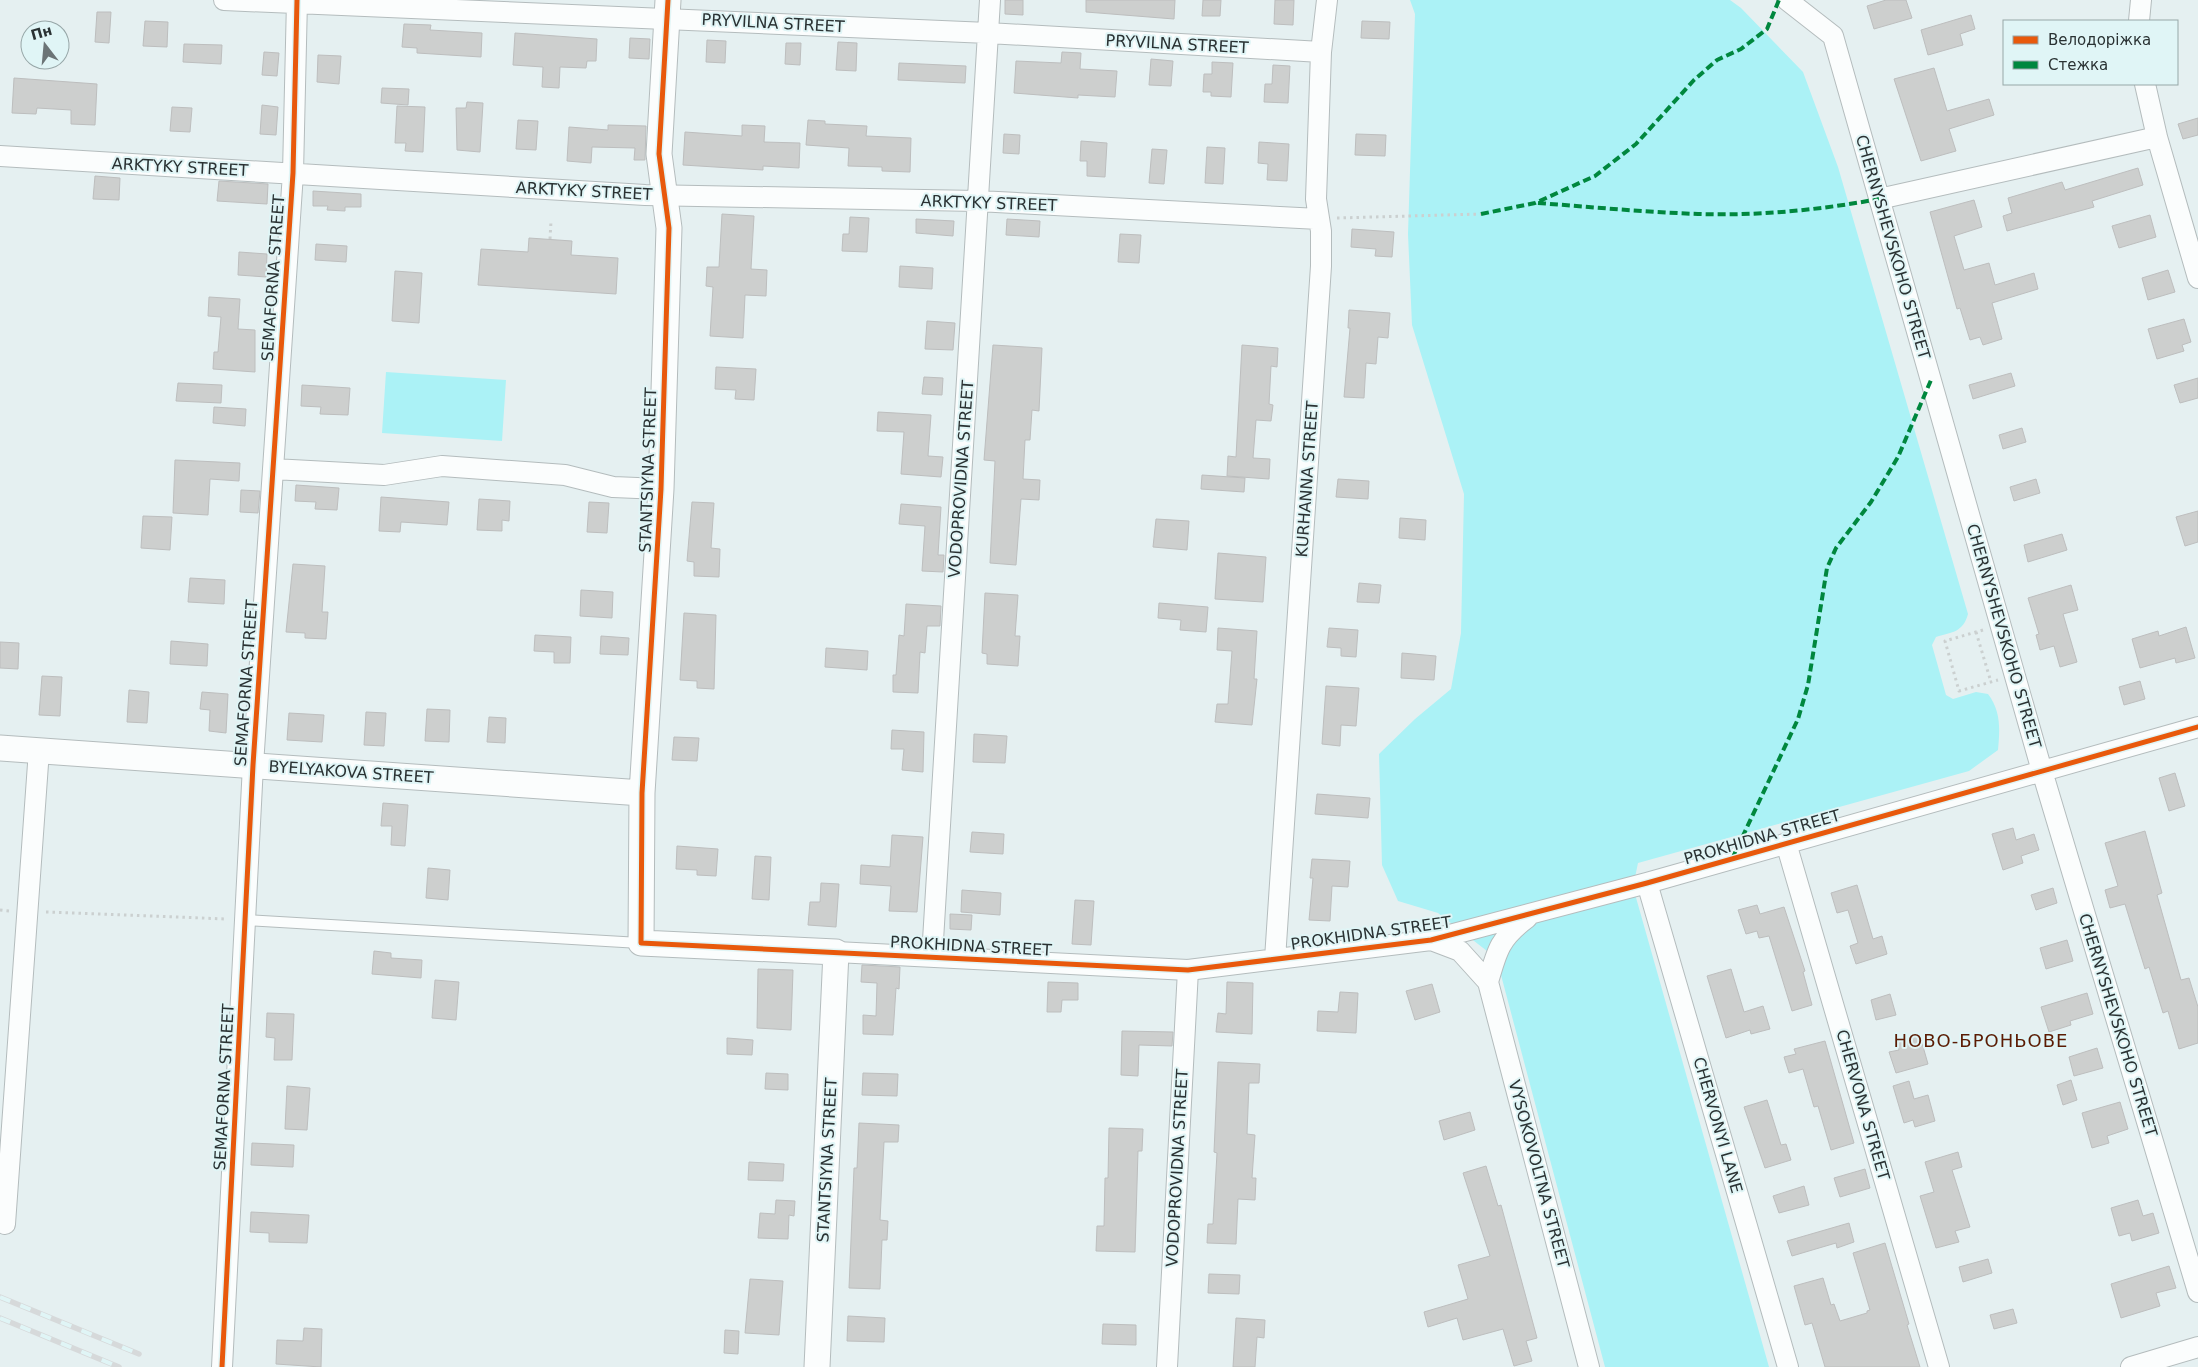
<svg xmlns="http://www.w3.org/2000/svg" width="2198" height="1367" viewBox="0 0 2198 1367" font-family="'DejaVu Sans',sans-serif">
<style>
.green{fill:#abf2f6}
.building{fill:#cdcfce;stroke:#bdbebe}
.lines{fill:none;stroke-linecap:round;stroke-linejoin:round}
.service-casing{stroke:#b4bcbd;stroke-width:12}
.minor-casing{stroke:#b4bcbd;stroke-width:22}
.tertiary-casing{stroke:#b4bcbd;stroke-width:27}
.path{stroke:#cbd0d0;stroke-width:3;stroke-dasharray:2.5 4;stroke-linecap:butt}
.service{stroke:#fbfdfd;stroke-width:10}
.minor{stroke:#fbfdfd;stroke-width:20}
.tertiary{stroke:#fbfdfd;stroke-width:25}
.rail-casing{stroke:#d6d9da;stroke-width:5.5}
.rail{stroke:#e0f5f6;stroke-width:4;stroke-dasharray:11;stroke-linecap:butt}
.quiet{stroke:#00873e;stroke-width:4;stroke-dasharray:8 4;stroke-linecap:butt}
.cycleway-casing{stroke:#e0f5f6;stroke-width:8}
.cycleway{stroke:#e8590c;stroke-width:5}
.labels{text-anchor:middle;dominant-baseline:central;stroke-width:4;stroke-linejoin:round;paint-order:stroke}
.street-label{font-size:16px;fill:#2a3233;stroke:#e0f5f6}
.neighbourhood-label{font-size:18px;letter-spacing:1px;fill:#5b1b03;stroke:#e0f5f6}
</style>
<rect width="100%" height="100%" fill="#e5f0f1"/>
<path class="green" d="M1410,0H1730L1741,8L1803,72L1838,167L1968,614C1963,632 1953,632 1936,637L1932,645L1946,695L1953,699L1976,692L1988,694C2001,711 2000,729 1998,750L1969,771L1638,863L1633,887L1769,1367H1605L1501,975L1487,951L1438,913L1398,901L1382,865L1379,754L1415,719L1451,689L1461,633L1464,494L1412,325L1408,234L1415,14Z
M386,372L506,380L502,441L382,433Z"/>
<path class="building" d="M1005,0H1023V15L1005,14Z
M1086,0H1175L1174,19L1086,12Z
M1203,0H1221L1220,16H1202Z
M1275,0H1294L1293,25L1274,24Z
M1886,0H1906L1912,18L1874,29L1867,6Z
M97,12H111L109,43L95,42Z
M1971,15L1975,29L1960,34L1963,45L1928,55L1921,30Z
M145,21L168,22L167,47L143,46Z
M1362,21L1390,22L1389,39L1361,38Z
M404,24L431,25L430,30L482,33L481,57L417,53V48L402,47Z
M515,33L597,39L596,61H587L586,68L560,67L559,88L542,87L543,67L513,65Z
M630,38L650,39L649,59L629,58Z
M707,40L726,41L725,63L706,62Z
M838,42L857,43L856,71L836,70Z
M786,43H801L800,65L785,64Z
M184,44L222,45L221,64L183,62Z
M264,52L279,53L277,76L262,75Z
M1062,52L1081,53L1080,69L1117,71L1115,97L1078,95V98L1014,93L1016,61L1061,63Z
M318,55L341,56L339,84L317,82Z
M1151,59L1173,61L1171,86L1149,85Z
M1212,62L1233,63L1231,97L1211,96V92H1203L1204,74H1212Z
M899,63L966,66L965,83L898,80Z
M1273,65L1290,66L1288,103L1264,102L1265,84H1272Z
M1934,68L1947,111L1989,99L1994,115L1949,129L1956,151L1921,161L1894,79Z
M14,78L97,84L95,125L71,124V110L37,108L36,114L12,113Z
M382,88L409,89L408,105L381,103Z
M467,102L483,103L480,152L457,150L456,108H466Z
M262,105L278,107L276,135L260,134Z
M397,106L425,107L423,152L405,151L406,143H395Z
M172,107L192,108L190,132L170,131Z
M2198,118V135L2183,139L2178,124Z
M518,120L538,121L536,150L516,149Z
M808,120L825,121V124L867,126L866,136L911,138L910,172L882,171V167L848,166L849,148L806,145Z
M608,125L646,126L645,160H634L635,148L592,147L591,163L567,161L569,127L608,130Z
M742,125L765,126L764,142L800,143L799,168L763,166V170L683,165L685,132L742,136Z
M1004,134L1020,135L1019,154L1003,153Z
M1356,134L1386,135L1385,156L1355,155Z
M1081,141L1107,143L1105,177L1087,176V161H1080Z
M1259,142L1289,144L1287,181L1267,180L1268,164L1258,163Z
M1207,147L1225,148L1223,184L1205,183Z
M1152,149L1167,150L1164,184L1149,183Z
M2138,168L2143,185L2092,201L2094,207L2007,231L2003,216L2012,213L2008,198L2062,182L2065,190Z
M95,176L120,178L119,200L93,199Z
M219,181L268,184L267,204L217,201Z
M313,191L361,194V207H345V211L327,210L328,206H313Z
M1974,200L1982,227L1954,236L1964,270L1989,263L1995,285L2034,273L2038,289L1992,303L2002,339L1983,345L1980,337L1970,340L1960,308L1957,309L1930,212Z
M722,214L754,216L751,269L767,270L766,296L745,295L743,338L710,336L713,287L706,286L707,267H719Z
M2150,215L2156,237L2119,248L2112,226Z
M850,217L869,218L867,252L842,251L843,234H849Z
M916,219L954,221L953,236L916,233Z
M1007,219L1040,221L1039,237L1006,235Z
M1352,229L1394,232L1392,257L1375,256L1376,249L1351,247Z
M1120,234L1141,235L1139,263L1118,262Z
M529,238L572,241L571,255L618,258L616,294L478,285L481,249L528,252Z
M316,244L347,246L346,262L315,260Z
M239,252L267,254L266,277L238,275Z
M900,266L933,268L932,289L899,287Z
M2168,270L2175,292L2148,300L2142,278Z
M395,271L422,273L419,323L392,321Z
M209,297L240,299L238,329L255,330V372L213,369L214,352H218L221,317L208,316Z
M1349,310L1390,313L1388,338L1378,337L1376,364L1366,363L1364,398L1344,397L1350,328H1348Z
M2184,319L2191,342L2182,345L2184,351L2157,359L2148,329Z
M927,321L955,323L953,350L925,349Z
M993,345L1042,348L1039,411L1032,410L1030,440H1025L1023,479L1040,480L1039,500L1021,499L1016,565L990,563L995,461L984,460Z
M1242,345L1278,348L1277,367L1271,366L1269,404L1273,405L1271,421L1256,420L1253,458L1270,459L1269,479L1227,476L1228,456L1236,457Z
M716,367L756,369L754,400L735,399L736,390L715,389Z
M2011,373L2015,386L1973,399L1969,385Z
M924,377L943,378L942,395L922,394Z
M2198,378V398L2180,403L2174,385Z
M178,383L222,385L221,403L176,401Z
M302,385L350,388L348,415L320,414L321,407L301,406Z
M214,407L246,409L245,426L213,423Z
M878,412L931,415L928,456L943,457L941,477L901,474L904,432L877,431Z
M2022,428L2026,442L2003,449L1999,435Z
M175,460L240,463L239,481L210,479L208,515L173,513Z
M1202,475L1245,478L1244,492L1201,489Z
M1338,479L1369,481L1368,499L1336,497Z
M2036,479L2040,493L2014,501L2010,487Z
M296,485L339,488L337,510L315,509L316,502L295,501Z
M241,490L260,491L258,513L240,512Z
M381,497L449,502L447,525L401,522L400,532L379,531Z
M479,499L510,501L509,521L502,520V531L477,530Z
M589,502L609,503L607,533L587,532Z
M692,502L714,503L711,548L720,549L719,577L694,576V562L687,561Z
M901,504L941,507L938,555H944L943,572L922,571L925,526L899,524Z
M2198,511V542L2185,546L2176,517Z
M143,516L172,517L170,550L141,548Z
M1400,518L1426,520L1425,540L1399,538Z
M1156,519L1189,521L1187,550L1153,547Z
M2062,534L2067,550L2028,562L2024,545Z
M1218,553L1266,557L1263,602L1215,599Z
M293,564L325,566L322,612H328L326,639L305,638V633L286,632Z
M190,578L225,580L224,604L188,602Z
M1359,583L1381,585L1379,603L1357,602Z
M2071,585L2078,610L2063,614L2077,662L2060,667L2054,646L2040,650L2036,635L2039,634L2028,598Z
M581,590L613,592L612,618L580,616Z
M985,593L1018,595L1015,636H1020L1018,666L987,664V654L982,653Z
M1159,603L1208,607L1206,632L1180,630L1181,620L1158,618Z
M906,604L941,606L940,626H927L925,653L920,652L918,693L893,692V675H896L899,635L904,636Z
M684,613L716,615L714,689L697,688V681L680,680Z
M2186,627L2195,658L2176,663L2175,658L2140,668L2132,639L2158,631L2159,636Z
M1218,628L1257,631L1254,679H1257L1252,725L1215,722L1217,704H1228L1232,651L1217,650Z
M1329,628L1358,630L1356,657L1341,656V648L1327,647Z
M535,635L571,637L570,663H554V652L534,651Z
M601,636L629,638L628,655L600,654Z
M171,641L208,644L207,666L170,664Z
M0,642L19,643L18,669L0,668Z
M826,648L868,651L867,670L825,667Z
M1402,653L1436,656L1434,680L1401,678Z
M42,676L62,677L60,716L39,715Z
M2140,681L2145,699L2124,705L2119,687Z
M1326,686L1359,688L1356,726L1341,725L1340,746L1322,744Z
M129,690L149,692L147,723L127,722Z
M202,692L228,694L226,733L209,731L210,710L200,709Z
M427,709L450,710L449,742L425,741Z
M366,712L386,713L384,746L364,745Z
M289,713L324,715L322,742L287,740Z
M489,717L506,718L505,743L487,742Z
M892,730L924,732L923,772L902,770L904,749H891Z
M974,734L1007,736L1005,763L973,762Z
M674,737L699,738L697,761L672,760Z
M2175,773L2185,806L2169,811L2159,778Z
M1317,794L1370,798L1368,818L1315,814Z
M383,803L408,805L405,846L391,845L392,826H381Z
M2013,828L2016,840L2034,834L2039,850L2021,856L2023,863L2003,870L1992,834Z
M2145,831L2162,893L2157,895L2181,980L2189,978L2198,1007V1043L2179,1049L2168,1011L2163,1013L2149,967L2145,969L2125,904L2110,908L2105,890L2118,886L2105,843Z
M972,832L1004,834L1003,854L970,852Z
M892,835L923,837L917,912L889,911L891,886L860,884L861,865L890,867Z
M677,846L718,849L716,876L697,875V870L676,869Z
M755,856L771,857L769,900L752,899Z
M1312,859L1350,861L1348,887L1332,886L1330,921L1309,920L1313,878H1310Z
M428,868L450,870L448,900L426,898Z
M821,883L839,884L836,927L808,925L810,902H820Z
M1857,885L1873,939L1882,936L1887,954L1856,964L1850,946L1858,943L1848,910L1837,913L1831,893Z
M2053,888L2057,903L2036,910L2031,895Z
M962,890L1001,893L1000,915L961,912Z
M1075,900L1094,901L1091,945L1072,944Z
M1757,905L1760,914L1784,907L1805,971L1803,972L1812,1005L1792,1011L1769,936L1759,938L1757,931L1746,934L1738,910Z
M950,914L972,915L971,930L950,929Z
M2067,940L2073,961L2046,969L2040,948Z
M374,951L391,953V958L422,960L421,978L372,974Z
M862,965L900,967L899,989L896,988L893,1035L863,1034V1015L876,1016L877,983L861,982Z
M758,969L793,970L791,1030L757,1028Z
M1731,969L1744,1012L1763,1006L1770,1029L1751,1034L1750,1030L1726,1038L1707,976Z
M435,980L459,982L456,1020L432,1018Z
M1048,982L1078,983V1000H1062L1061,1012H1047Z
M1227,982L1253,983L1252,1034L1216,1032L1218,1013L1226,1014Z
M1432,984L1440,1012L1415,1020L1406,991Z
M1340,992L1358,993L1356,1033L1317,1031L1318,1011L1338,1012Z
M2087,993L2093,1014L2070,1021L2071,1025L2049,1032L2041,1007Z
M1890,994L1896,1015L1876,1020L1871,1000Z
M267,1013L294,1014L292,1060H274L275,1038L266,1037Z
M1122,1031L1173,1032L1172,1046L1139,1045L1138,1076L1121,1075Z
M1920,1036L1928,1064L1896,1073L1889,1052L1899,1050L1897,1042Z
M727,1038L753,1040L752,1055L727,1054Z
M1825,1041L1854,1143L1831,1150L1818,1106L1814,1107L1803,1069L1789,1073L1784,1057L1796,1054L1794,1049Z
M2097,1048L2103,1068L2074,1076L2069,1057Z
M1218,1062L1260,1064L1259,1083H1249L1247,1134L1255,1135L1252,1178H1256L1255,1200L1238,1199L1236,1244L1207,1243L1208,1224H1213L1217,1153L1214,1152Z
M766,1073L788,1074V1090L765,1089Z
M863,1073L898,1074L897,1096L862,1095Z
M2071,1080L2077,1100L2063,1105L2057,1085Z
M1909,1081L1914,1099L1928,1095L1935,1121L1915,1127L1913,1120L1904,1123L1893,1086Z
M287,1086L310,1088L307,1130L285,1129Z
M1767,1100L1781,1145L1786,1144L1791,1160L1765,1168L1744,1107Z
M2120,1102L2128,1129L2107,1136L2109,1143L2092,1148L2082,1113Z
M1470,1112L1475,1130L1444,1140L1439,1121Z
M859,1123L899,1125L898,1142H884L880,1220L888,1221L887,1240H882L880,1289L849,1288L854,1168H857Z
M1109,1128L1143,1129L1142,1151H1138L1135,1252L1096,1251L1097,1226H1104L1105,1178H1108Z
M252,1143L294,1145L293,1167L251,1165Z
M1958,1152L1962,1167L1952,1170L1970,1227L1955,1231L1959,1242L1936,1248L1920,1196L1934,1192L1925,1162Z
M749,1162L784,1164L783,1181L748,1180Z
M1486,1166L1498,1206L1501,1205L1537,1338L1526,1341L1532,1361L1514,1366L1503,1329L1463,1340L1457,1318L1428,1327L1424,1312L1468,1299L1458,1265L1490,1256L1463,1173Z
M1865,1169L1870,1188L1840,1197L1834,1178Z
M1804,1186L1809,1205L1779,1213L1773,1196Z
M776,1200L795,1201L794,1216L789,1215L788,1239L758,1238L760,1213L775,1214Z
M2138,1200L2143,1216L2153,1213L2159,1233L2132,1241L2130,1233L2119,1236L2111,1208Z
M251,1212L309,1215L307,1243L269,1242V1233L250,1232Z
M1849,1223L1854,1242L1837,1248L1836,1243L1792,1256L1787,1241Z
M1885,1243L1909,1324L1907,1325L1920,1367H1825L1812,1323L1805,1325L1794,1286L1823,1278L1831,1305L1834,1304L1840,1321L1867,1313V1311L1870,1310L1853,1253Z
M1988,1259L1992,1273L1963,1282L1959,1267Z
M2169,1266L2176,1288L2156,1293L2160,1306L2121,1318L2111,1284Z
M1209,1274L1240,1275L1239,1294L1208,1293Z
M750,1279L783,1281L779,1335L745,1333Z
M2013,1309L2017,1323L1994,1329L1990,1315Z
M848,1316L885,1318L884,1342L847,1341Z
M1236,1318L1265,1320L1264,1338L1257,1337L1255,1367H1233Z
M1103,1324L1136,1325V1345L1102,1344Z
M304,1328L322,1329L321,1367L276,1364L277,1340L303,1341Z
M725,1330L739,1331L738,1354L724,1353Z"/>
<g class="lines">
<defs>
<path id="service" d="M245,920L640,943"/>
<path id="minor" d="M224,0L988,33L1321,52
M1787,0L1833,36L2042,771L2198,1292
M2139,21L2141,0
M2145,84L2157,137L2198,278
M0,156L645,195L978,201L1319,219
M1879,199L2157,137
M273,469L384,475L442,466L565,475L613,487L661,489
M1786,843L1939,1367
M1647,883L1788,1367
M1431,940L1460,951L1488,982L1589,1367
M836,952L1188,970L1431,940L1647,883L2198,727
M932,957L990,0
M1275,959L1321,266V231L1316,199L1321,52L1327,0
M1488,982C1497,950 1500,938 1527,918
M5,1224L39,750
M222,1367L253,765L293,173L297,0
M1167,1367L1188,970
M2131,1367L2198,1347"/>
<path id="tertiary" d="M668,0L659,154L669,228L661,489L642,793L641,943L836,952L817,1367
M0,748L642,793"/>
</defs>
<use href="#service" class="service-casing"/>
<use href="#minor" class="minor-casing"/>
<use href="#tertiary" class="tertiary-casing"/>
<path class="path" d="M1337,218L1481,214
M550,239L551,221
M1983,630L1945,641L1959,691L1998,680
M1976,632L1991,682
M0,910L10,911
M46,912L227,919"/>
<use href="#service" class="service"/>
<use href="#minor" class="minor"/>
<use href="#tertiary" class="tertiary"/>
<defs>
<path id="rail" d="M0,1297L139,1354
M0,1318L119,1367"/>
</defs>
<use href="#rail" class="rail-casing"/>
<use href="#rail" class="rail"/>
<path class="quiet" d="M1538,203C1591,207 1644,212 1698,214C1759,216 1819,210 1879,199
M1481,214L1535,203L1595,176L1636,144L1694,80L1717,60L1741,49L1767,29L1779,0
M1732,859L1798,719L1808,685L1827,568L1836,548L1871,502L1898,457L1931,380"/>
<defs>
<path id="cycleway" d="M668,0L659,154L669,228L661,489L642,793L641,943L1188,970L1431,940L1647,883L2198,727
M222,1367L253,765L293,173L297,0"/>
</defs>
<use href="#cycleway" class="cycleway-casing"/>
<use href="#cycleway" class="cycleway"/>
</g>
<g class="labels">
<g class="street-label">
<text transform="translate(773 23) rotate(3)">PRYVILNA STREET</text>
<text transform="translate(1177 44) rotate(3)">PRYVILNA STREET</text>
<text transform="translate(180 167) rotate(3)">ARKTYKY STREET</text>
<text transform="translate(584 191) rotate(3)">ARKTYKY STREET</text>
<text transform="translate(989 203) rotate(2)">ARKTYKY STREET</text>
<text transform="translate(1893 247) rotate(74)">CHERNYSHEVSKOHO STREET</text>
<text transform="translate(273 278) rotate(-86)">SEMAFORNA STREET</text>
<text transform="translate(648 470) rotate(-88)">STANTSIYNA STREET</text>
<text transform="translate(961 479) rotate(-86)">VODOPROVIDNA STREET</text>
<text transform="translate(1307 479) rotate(-86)">KURHANNA STREET</text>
<text transform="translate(2004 636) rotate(74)">CHERNYSHEVSKOHO STREET</text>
<text transform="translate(246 683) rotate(-86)">SEMAFORNA STREET</text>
<text transform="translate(351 772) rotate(4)">BYELYAKOVA STREET</text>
<text transform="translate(1762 837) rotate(-16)">PROKHIDNA STREET</text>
<text transform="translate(1371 933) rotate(-8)">PROKHIDNA STREET</text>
<text transform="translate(971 946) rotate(3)">PROKHIDNA STREET</text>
<text transform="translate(2118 1025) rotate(73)">CHERNYSHEVSKOHO STREET</text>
<text transform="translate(224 1087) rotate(-87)">SEMAFORNA STREET</text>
<text transform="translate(1863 1105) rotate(74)">CHERVONA STREET</text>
<text transform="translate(1718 1125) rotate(74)">CHERVONYI LANE</text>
<text transform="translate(827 1160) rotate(-87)">STANTSIYNA STREET</text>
<text transform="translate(1177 1168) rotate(-87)">VODOPROVIDNA STREET</text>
<text transform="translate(1539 1174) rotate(75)">VYSOKOVOLTNA STREET</text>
</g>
<g class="neighbourhood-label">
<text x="1981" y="1040">НОВО-БРОНЬОВЕ</text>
</g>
</g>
<rect x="2003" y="20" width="175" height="65" fill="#e0f5f6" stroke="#97a7a8"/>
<rect x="2013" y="36" width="25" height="8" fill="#e8590c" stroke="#97a7a8"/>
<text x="2048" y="45" font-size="15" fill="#2a3233">Велодоріжка</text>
<rect x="2013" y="61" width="25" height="8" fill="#00873e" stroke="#97a7a8"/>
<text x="2048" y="70" font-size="15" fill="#2a3233">Стежка</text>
<g transform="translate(45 45) rotate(344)"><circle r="24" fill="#e0f5f6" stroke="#97a7a8"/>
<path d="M0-4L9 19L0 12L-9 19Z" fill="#6b7476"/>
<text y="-8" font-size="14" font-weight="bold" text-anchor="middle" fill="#2a3233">Пн</text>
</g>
</svg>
